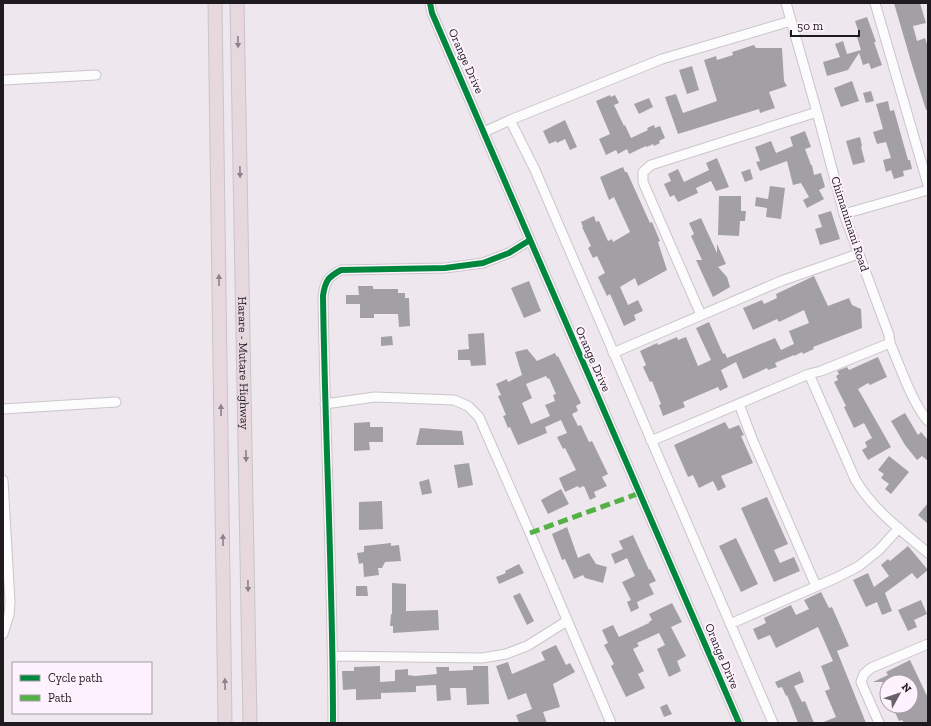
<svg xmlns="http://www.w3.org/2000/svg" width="931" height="726" viewBox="0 0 931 726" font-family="'Zilla Slab',serif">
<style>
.building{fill:#a3a0a5;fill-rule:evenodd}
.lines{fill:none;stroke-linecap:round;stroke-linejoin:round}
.minor-casing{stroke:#cac5ca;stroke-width:11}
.highway-casing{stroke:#c7c5c7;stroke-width:15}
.minor{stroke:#fcfcfc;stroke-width:9}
.highway{stroke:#e7d8de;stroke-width:13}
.quiet{stroke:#55b145;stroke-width:5;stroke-dasharray:10 5;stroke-linecap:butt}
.cycleway-casing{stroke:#fef2fe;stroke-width:8}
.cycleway{stroke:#00873e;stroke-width:6}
.oneway{fill:#8d8288}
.labels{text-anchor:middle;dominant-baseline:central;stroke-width:4;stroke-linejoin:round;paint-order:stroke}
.street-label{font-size:12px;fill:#1e1a1e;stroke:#fef2fe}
</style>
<rect width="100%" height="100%" fill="#eee8ee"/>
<path class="building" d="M894,3H920L926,23L913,26L917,41L925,38L928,47V109L926,110L912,65Z
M867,17L876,42H874L882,65L871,69L869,63L863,65L859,53L848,70L827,76L823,62L840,57L835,44L843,41L847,54L861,50L857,37L860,36L855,21Z
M754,45L756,48H782L784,81L787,86L769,92L775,108L760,113L759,109L678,134L665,97L676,94L683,113L717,101L704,60L716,56L717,60L733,55L732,52Z
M692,66L699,90L687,94L679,70Z
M852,81L859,101L841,107L834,88Z
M871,91L874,101L866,103L863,93Z
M610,95L611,97L615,95L619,103L614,105L624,126L625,125L631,138L648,130L647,128L654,125L655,128L660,126L665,138L659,141L660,143L654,146L653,144L647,147L646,146L629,154L627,149L618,154L616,150L606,155L599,139L610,134L596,101Z
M649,98L653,107L639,114L634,104Z
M888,101L890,111L894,110L908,160H910L912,169L903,171L904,176L894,179L891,170L886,172L883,160L891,158L886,142L877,144L873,132L883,129L876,104Z
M565,120L577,147L570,150L565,139L557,143L556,141L549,144L543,131Z
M805,131L811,147L805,149L811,165H812L814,175L821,173L825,187L819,190L824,199L807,208L803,200L809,197L801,183L793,185L787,161L760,171L756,162L760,161L755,147L771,141L776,153L793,146L790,137Z
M860,137L862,146L861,147L865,162L853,165L846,141Z
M717,158L729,187L716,191L711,181L696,188L698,193L678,202L674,195L670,197L664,184L671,181L668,174L678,169L684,182L709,170L706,163Z
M623,167L625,172H627L650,223L652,222L660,241L658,242L667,270L638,286L635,278L620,287L628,305L638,300L643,311L634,315L636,320L624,326L610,294L607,296L598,277L605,273L597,256L593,258L588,248L591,246L582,227H583L581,222L594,216L596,222L599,221L608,241L612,239L613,242L630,232L614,197L609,200L600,177Z
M750,169L753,179L745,182L741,172Z
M770,186L785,188L781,219L766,217L767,208L755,206L756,197L768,199Z
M719,196H741V211H746L745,221H740L739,236L718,235Z
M831,211L840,239L820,245L815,229L822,227L818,215Z
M701,218L717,253V244L726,264L718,267L727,277L730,287L713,297L696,260H702L691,236L694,234L689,223Z
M814,276L828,306L849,298L852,305L861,309L862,328L813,347L814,349L803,354L802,352L794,356V355L775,363L777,367L768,370L767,368L743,379L736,362L721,370L728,387L720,391L718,387L683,402L685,407L663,416L659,405L661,404L652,381L650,382L643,367L646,365L640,351L657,343L658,345L677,337L678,340L686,337L698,366L711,360L696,328L709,322L723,354L725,353L727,358L775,338L781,350L794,344L789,331L809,323L804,310L779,322L777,319L753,330L743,308L762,300L764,304L777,298L776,294Z
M529,281L541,311L524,318L511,288Z
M358,286H373V289H398V293H405V298H409L410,326L399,327L398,314H374V318H360V304H346V295H359Z
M484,333L486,365L471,366L470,360H458V350L469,349L468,334Z
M392,336L393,345L381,346V337Z
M527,349L537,361L555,353L557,357L558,356L581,403L576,406L578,411L572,414L578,426L581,425L589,442L592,441L608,474L602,477L607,486L594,492L596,497L590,500L584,486L579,488L578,486L565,492L559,478L576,470L565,448L563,449L557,437L567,433L561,420L545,427L547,433L518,445L510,427L508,428L503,416L506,415L498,396L501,395L496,384L507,379L508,382L522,375L515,352ZM546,376L548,379L549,378L556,394L553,395L555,401L545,405L550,416L531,424L522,403L532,398L526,384Z
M878,357L887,377L870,385L868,383L858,389L891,447L868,460L862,450L867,447L865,442L872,438L864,423L854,428L844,407L846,406L834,382L838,380L836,376L839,374L837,371L847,367L849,370Z
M905,413L918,435L921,432L928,440V461L922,456L917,460L905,445L891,421Z
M370,422V427H383V442H369L370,450L354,451V423Z
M725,422L729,429L739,425L744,435L741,436L753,463L721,476L726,487L718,491L713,481L699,488L693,475L688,477L674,445Z
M420,428L462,431L464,445H416Z
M889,456L909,472L891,494L885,489L889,484L881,478L884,474L878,470Z
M469,463L473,485L458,488L454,465Z
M429,479L432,493L422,495L419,482Z
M561,489L569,504L548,514L541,500Z
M767,497L788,544L774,550L780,563L794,557L800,571L774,582L741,508Z
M382,501L383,529L359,530V502Z
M928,503V524L918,515Z
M567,527L578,558L589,553L596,564L607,567L603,583L585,578L583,575L574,579L565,559L562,560L552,534Z
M633,535L649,570L650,569L656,581L649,584L654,594L637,602L639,608L631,612L627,602L631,600L622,582L635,576L627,558L615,564L611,554L623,549L619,541Z
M736,538L758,584L741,592L719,546Z
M391,543V546L399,545L401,561L385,562L382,568H378L379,575L364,577L363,563L359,564L357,553L364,552V546Z
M908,546L928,570L917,579L912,573L885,593L892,611L882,615L877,602L866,607L853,580L868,573L874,587L889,576L881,565L888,559L890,561Z
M519,564L524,573L499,584L496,577L506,573L505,571Z
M392,583L406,584V611L438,610L439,630L393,633V626H390L391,614H392Z
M356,586H367L368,596H356Z
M821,592L829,608L832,607L849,646L837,651L866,723H821L836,717L825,691L830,689L821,666L833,661L818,627L776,648L770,635L758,640L753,629L766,623L764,618L791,605L796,615L809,609L804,600Z
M520,593L534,621L527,625L513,596Z
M921,600L927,614L914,620L917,627L908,631L898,610Z
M672,603L682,622L671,627L686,656L677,661L681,671L669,677L657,649L665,645L659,633L637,643L639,646L633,649L644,671L638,674L645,688L626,697L611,666L614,664L604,645L608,643L602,630L613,625L619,637L649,623V622L652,620L649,614Z
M556,645L566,665L570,663L575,672L553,684L560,707L543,712L547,723H519L516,715L532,709L526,693L508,700L496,666L508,662L512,674L545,660L541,652Z
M910,660L928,698V723H904L902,720L899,721L894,710L903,706H911V682H873L888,675L886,672Z
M380,666V682L395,681V670L408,669V675L415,676L437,674L436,667H449V671L473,670V666H488L489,704L467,705L466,688H450L451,700L437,701L436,685L416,686V692L381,693V699L356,700V689L343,690L342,671H354V667Z
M800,671L804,682L794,686L802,702L805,701L814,723H798L787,695L786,696L782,687L778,688L775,682Z
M667,704L672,714L664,717L660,707Z"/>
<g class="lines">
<defs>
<path id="minor" d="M430,3L432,13L739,723
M786,3L817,112L844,214L889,335L890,343C900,366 912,403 928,421
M875,3L928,185
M3,80L96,75
M510,120L662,59L791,21
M484,132L510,120L535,170L773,723
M844,214L928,190
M701,315L643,182V172L651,165L817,112
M613,353L781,281L858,254
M809,374L855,479C872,509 902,531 928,553
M325,404L375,397L454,400L468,406L479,417L530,533L611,723
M739,404L753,441L816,586
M3,409L116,402
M651,441L809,374L821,371L890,343
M3,480L10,602L9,615L3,634
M730,624L838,577L859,566L879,550L899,528
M333,656L482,658L506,654L527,646L567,621
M333,723C333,581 325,438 323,296C325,281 328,277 341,270L445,268L483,263L509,253L530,240
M879,723L861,682L864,674L871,668L928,644"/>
<g id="highway">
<path d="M215,3L225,723"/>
<path id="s1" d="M237,3L250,723"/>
</g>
</defs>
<use href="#minor" class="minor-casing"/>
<use href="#highway" class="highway-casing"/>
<use href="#minor" class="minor"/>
<use href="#highway" class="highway"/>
<path class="quiet" d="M530,533L640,493"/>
<defs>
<path id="cycleway" d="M430,3L432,13L739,723
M333,723C333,581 325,438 323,296C325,281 328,277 341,270L445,268L483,263L509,253L530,240"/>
</defs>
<use href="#cycleway" class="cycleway-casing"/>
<use href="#cycleway" class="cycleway"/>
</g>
<defs><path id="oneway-solid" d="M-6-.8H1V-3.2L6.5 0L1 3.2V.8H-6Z"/></defs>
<g class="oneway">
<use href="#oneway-solid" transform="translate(238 42) rotate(89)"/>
<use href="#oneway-solid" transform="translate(240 172) rotate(89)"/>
<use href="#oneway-solid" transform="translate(219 280) rotate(-91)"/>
<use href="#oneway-solid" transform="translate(221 410) rotate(-91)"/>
<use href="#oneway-solid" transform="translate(246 456) rotate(89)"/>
<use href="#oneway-solid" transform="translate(223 540) rotate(-91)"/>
<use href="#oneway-solid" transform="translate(248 586) rotate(89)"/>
<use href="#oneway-solid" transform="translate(225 684) rotate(-91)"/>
</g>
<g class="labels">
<g class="street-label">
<text transform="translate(466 61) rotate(66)">Orange Drive</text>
<text transform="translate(850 224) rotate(72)">Chimanimani Road</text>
<text transform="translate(593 359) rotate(66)">Orange Drive</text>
<text stroke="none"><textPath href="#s1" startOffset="360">Harare - Mutare Highway</textPath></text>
<text transform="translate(722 656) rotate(67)">Orange Drive</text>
</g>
</g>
<rect width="931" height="726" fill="none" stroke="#1e1a1e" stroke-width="8"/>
<rect x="12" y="662" width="140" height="52" fill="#fef2fe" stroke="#a49ca4"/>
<rect x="20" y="675" width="20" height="6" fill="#00873e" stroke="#a49ca4"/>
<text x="48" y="682" font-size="12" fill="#1e1a1e">Cycle path</text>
<rect x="20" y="695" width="20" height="6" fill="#55b145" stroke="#a49ca4"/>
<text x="48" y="702" font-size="12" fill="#1e1a1e">Path</text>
<g transform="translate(899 694) rotate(50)"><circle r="19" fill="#fef2fe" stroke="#a49ca4"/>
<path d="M0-3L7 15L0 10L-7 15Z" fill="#676267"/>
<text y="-6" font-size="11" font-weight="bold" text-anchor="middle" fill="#1e1a1e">N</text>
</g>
<path d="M791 30v6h68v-6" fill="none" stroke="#1e1a1e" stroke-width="2"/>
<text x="797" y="30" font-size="12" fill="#1e1a1e" stroke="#fef2fe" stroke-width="3" paint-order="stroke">50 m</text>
</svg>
